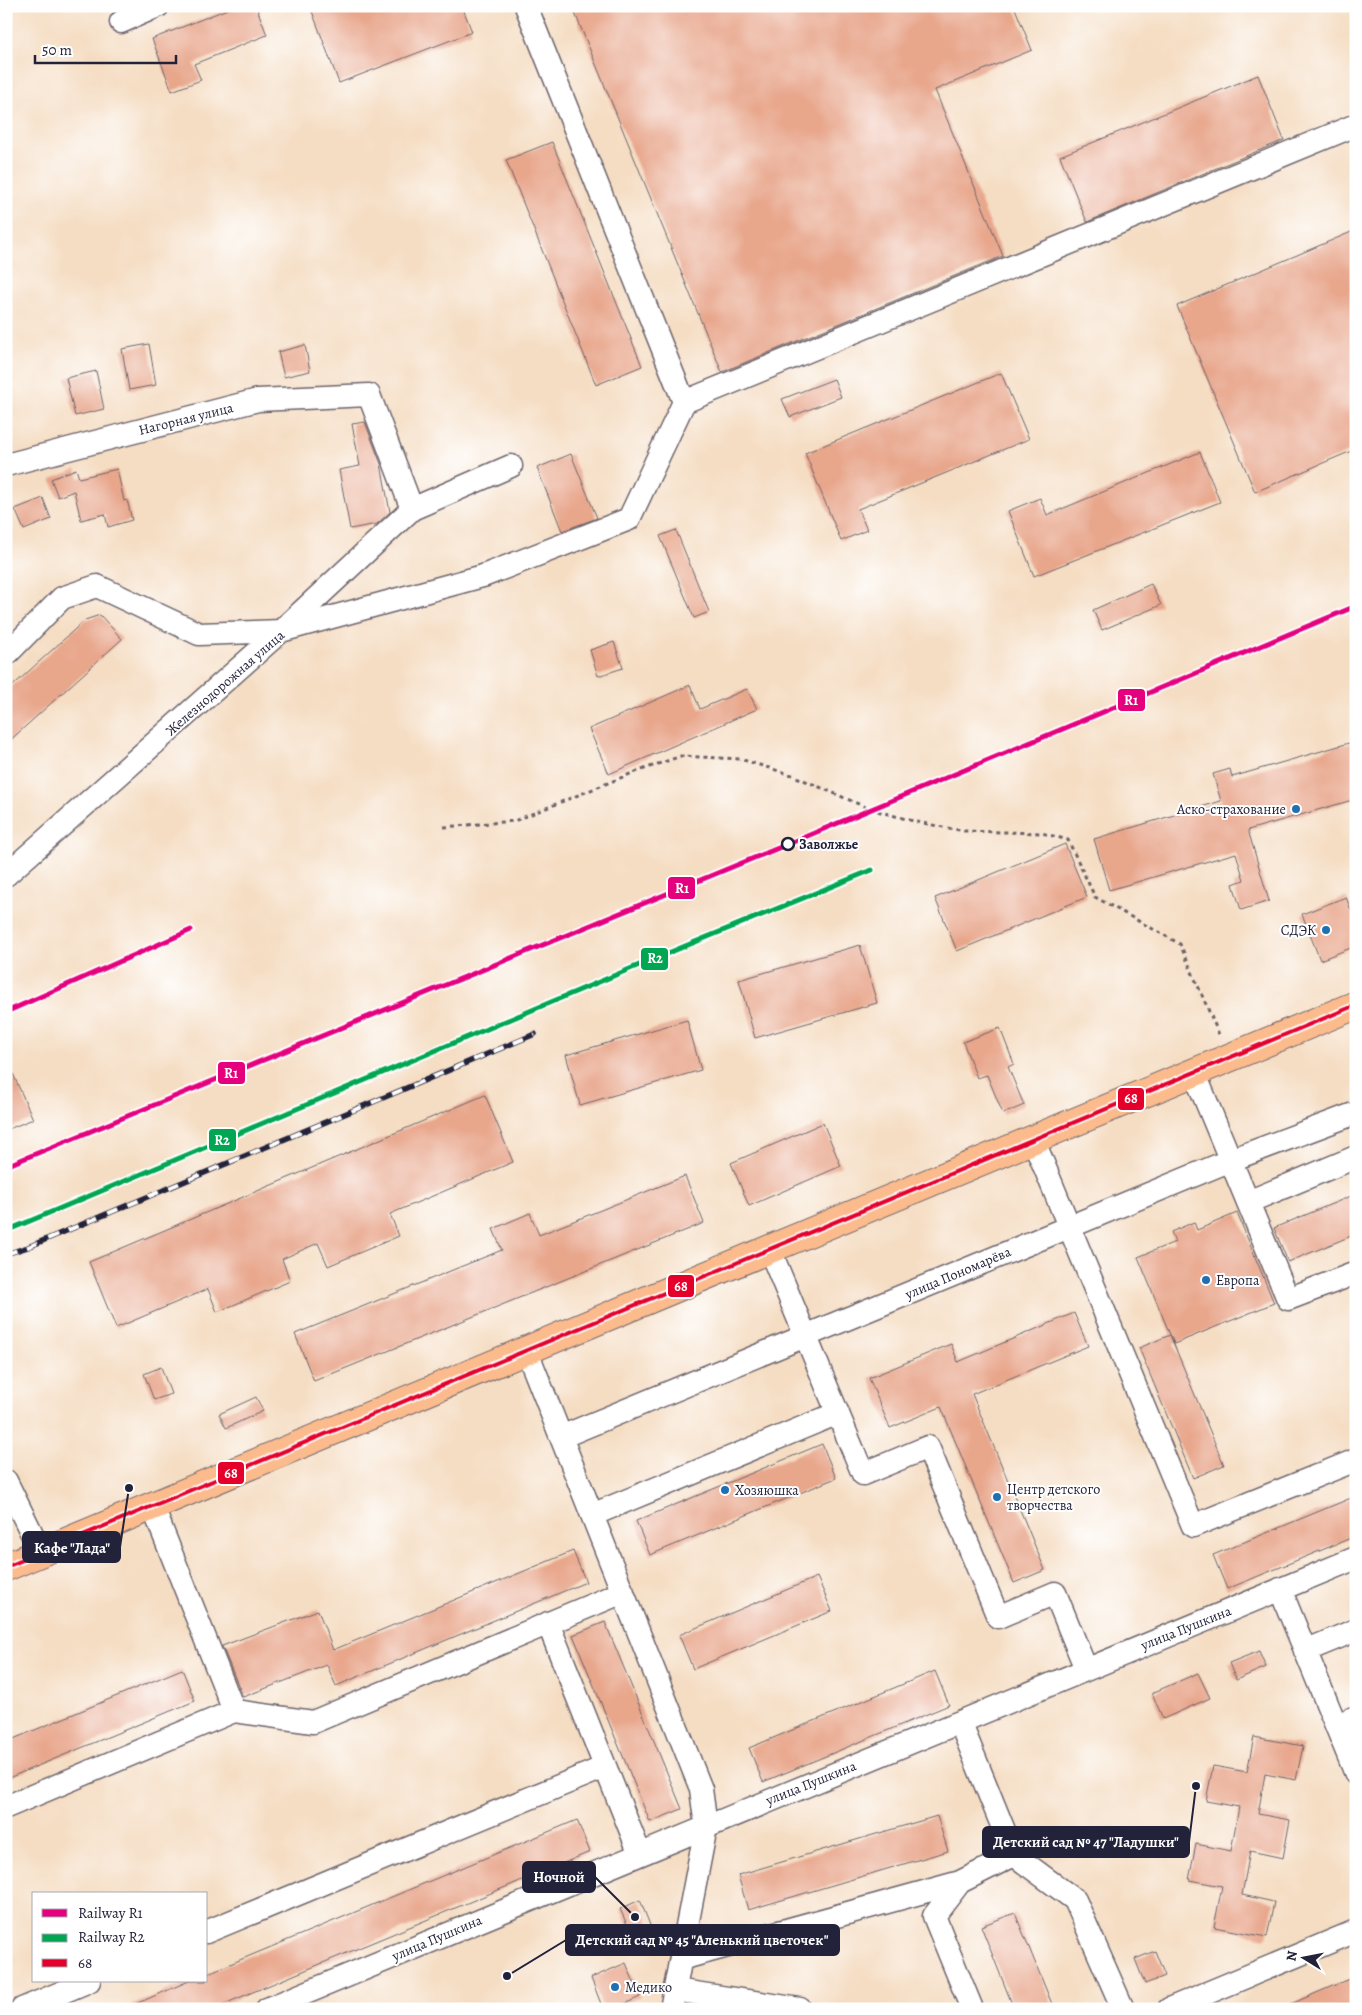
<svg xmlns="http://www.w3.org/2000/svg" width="1362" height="2015" viewBox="0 0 1362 2015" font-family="Alegreya,serif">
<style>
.building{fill:#e8a68b}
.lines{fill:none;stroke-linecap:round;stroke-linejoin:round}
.minor-casing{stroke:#6c636b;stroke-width:25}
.major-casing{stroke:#6c636b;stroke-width:30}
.path{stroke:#6c636b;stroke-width:3;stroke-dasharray:4 4;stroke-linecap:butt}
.minor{stroke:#fff;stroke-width:22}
.major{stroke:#fbbb8c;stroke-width:28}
.rail-casing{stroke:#22223b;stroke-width:5.5}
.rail{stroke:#fff;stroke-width:4;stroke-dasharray:11;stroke-linecap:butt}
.bus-1-casing{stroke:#fff;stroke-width:8}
.bus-1{stroke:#e4002b;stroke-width:4}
.rail-1-casing{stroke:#fff;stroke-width:9}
.rail-2-casing{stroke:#fff;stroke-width:9}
.rail-1{stroke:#e5007d;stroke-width:5}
.rail-2{stroke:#00a651;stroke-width:5}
.poi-dot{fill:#1f6fb2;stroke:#fff;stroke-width:2}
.stop-dot{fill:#fff;stroke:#22223b;stroke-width:2.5}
.labels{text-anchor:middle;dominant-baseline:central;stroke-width:4;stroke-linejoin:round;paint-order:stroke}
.street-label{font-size:14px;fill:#22223b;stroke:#fff}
.poi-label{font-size:14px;fill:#22223b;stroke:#fff;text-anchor:start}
.stop-label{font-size:14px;font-weight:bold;fill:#22223b;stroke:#fff;text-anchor:start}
.leader{fill:none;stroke:#22223b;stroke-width:2}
.callout-dot{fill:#22223b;stroke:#fff;stroke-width:2}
.callout{fill:#22223b;stroke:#22223b;stroke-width:2}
.callout-label{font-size:15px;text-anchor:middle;font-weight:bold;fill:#fff}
.line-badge{stroke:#fff;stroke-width:2}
.badge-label{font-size:14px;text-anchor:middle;font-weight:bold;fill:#fff}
</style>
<rect width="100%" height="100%" fill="#fff"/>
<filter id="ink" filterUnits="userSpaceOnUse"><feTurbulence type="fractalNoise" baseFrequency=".02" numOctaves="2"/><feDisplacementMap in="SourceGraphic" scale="10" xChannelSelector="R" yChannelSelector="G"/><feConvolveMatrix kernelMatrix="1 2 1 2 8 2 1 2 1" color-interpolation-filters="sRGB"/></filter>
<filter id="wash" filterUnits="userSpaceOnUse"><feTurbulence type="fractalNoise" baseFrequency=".0096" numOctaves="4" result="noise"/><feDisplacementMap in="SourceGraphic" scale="20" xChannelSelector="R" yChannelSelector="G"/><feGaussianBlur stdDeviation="1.12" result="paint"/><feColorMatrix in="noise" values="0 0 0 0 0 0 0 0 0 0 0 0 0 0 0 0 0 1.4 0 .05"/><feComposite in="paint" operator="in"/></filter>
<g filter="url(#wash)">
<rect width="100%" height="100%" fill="#f5ddc3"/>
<g id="blocks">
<path class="building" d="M235,6H256L267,35L194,64L201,80L172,91L152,39Z
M310,6H462L472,32L339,83Z
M572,6H1014L1032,50L935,90L1003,256L722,372Z
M1258,75L1284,140L1087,222L1060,156Z
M552,142L642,366L596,385L506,160Z
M1356,230V449L1255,492L1177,306Z
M149,344L156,385L129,390L122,349Z
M305,345L310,371L284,377L278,352Z
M96,371L104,409L75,416L66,378Z
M1001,373L1029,439L858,509L867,530L841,541L805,453Z
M834,379L841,397L790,417L782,399Z
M365,422L381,464L390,512L377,524L350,529L339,470L360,466L352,424Z
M1200,452L1220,502L1034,576L1008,511L1040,498L1047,515Z
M571,454L597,518L562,531L537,468Z
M76,469L79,478L117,469L124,501L127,500L132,520L108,527L105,514L81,520L74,491L58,497L51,479Z
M43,498L51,519L24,530L15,509Z
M676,530L709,612L694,618L660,536Z
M1151,584L1161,605L1102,630L1093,610Z
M100,615L122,639L6,744V692L85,620Z
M614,642L623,668L598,676L590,650Z
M690,685L700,709L747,689L757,709L609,774L589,729Z
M1356,741V799L1248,830L1269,901L1241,910L1233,884L1244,880L1236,853L1109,890L1094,839L1221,801L1213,774L1230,769L1232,777Z
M1065,844L1087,897L957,951L935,898Z
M1346,897L1356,923V946L1320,960L1302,914Z
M860,945L877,1003L755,1038L739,980Z
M687,1020L701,1070L580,1105L566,1055Z
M1000,1028L1014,1064L1008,1067L1024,1105L1003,1114L987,1075L977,1078L963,1042Z
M6,1058L33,1119L6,1130Z
M485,1095L513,1162L390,1214L399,1236L328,1266L318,1243L282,1259L290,1281L217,1312L208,1289L116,1328L89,1262Z
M823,1123L841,1166L749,1206L731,1163Z
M685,1176L704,1223L314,1381L295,1334L502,1250L493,1229L530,1213L539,1235Z
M1356,1194V1234L1288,1262L1274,1228Z
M1237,1213L1274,1303L1174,1344L1138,1257L1175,1242L1171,1232L1194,1222L1197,1230Z
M1074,1313L1088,1346L972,1394L1045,1570L1014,1583L941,1407L890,1428L869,1378L951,1344L958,1362Z
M1170,1335L1224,1465L1193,1478L1139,1348Z
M161,1367L171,1394L154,1400L144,1374Z
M256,1397L263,1411L226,1428L219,1414Z
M822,1444L836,1478L650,1555L636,1521Z
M1356,1496V1536L1227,1589L1213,1555Z
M573,1551L586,1582L336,1686L327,1665L243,1697L222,1646L318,1610L333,1650Z
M817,1577L832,1611L693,1669L679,1635Z
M605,1622L682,1809L650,1822L573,1635Z
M1259,1651L1266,1667L1236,1680L1229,1663Z
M182,1669L195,1701L6,1779V1742Z
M935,1671L949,1705L763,1782L749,1748Z
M1198,1673L1210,1698L1163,1719L1152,1693Z
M1254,1737L1303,1746L1296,1780L1265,1774L1258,1814L1290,1820L1283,1858L1250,1851L1242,1895L1274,1902L1267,1937L1214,1927L1222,1886L1189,1880L1196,1844L1231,1851L1239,1807L1206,1801L1213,1766L1247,1772Z
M937,1816L948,1851L748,1910L738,1875Z
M577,1820L590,1852L212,2009H124L189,1981H206V1974Z
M640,1900L650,1925L631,1933L620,1909Z
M1015,1913L1054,2009H1014L981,1926Z
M1155,1951L1165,1976L1145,1984L1135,1959Z
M626,1963L640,1997L613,2009H603L591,1978Z
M1356,1976V2009H1279Z"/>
</g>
</g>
<g filter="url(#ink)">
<use href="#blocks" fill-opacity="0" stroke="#6c636b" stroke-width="1"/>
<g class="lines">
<defs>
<path id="minor" d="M526,6L684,402L1356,125
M121,22L158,6
M6,465L258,400L369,395L412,509
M6,655L62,598L97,586L199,634L281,631L412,509L511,466
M6,875L281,631L483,576L629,519L684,402
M1194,1072L1288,1299L1356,1273
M1033,1139L1193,1526L1356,1460
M1248,1202L1356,1157
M769,1248L863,1474L928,1447L998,1617L1055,1593L1086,1669
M526,1349L701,1789L706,1827L671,2009
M561,1437L1231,1160L1356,1113
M6,1481L41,1552
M152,1505L234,1711L313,1722L623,1592
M592,1515L838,1413
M1280,1589L1356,1774
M548,1623L640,1854
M1305,1651L1356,1630
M960,1722L1014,1855L1075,1900L1123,2009
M1336,1725L1356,1717
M6,1807L234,1711
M206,1932L605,1767
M681,1959L960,1882
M675,1990L800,2009
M22,2009L89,1981
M267,2009L1356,1558
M972,2009L934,1916L960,1882L1014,1855
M1169,2009L1356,1931"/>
<path id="major" d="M6,1567L1356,1005"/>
</defs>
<use href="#minor" class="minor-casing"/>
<use href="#major" class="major-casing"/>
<path class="path" d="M444,827L514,821L630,774L681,756L740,759L792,775L870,809L917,822L964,831L1042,833L1068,840L1095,897L1180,944L1220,1037"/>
<use href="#minor" class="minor"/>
<use href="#major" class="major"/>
<defs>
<path id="rail" d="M6,1012L191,930
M6,1231L656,958L872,870
M6,1254L28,1247L535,1034"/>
</defs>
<use href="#rail" class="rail-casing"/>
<use href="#rail" class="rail"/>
<defs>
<path id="bus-1" d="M6,1567L1356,1005"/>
</defs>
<use href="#bus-1" class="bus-1-casing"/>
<use href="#bus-1" class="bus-1"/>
<defs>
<path id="rail-1" d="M6,1012L191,930
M6,1166L788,844L1356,606"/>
<path id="rail-2" d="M6,1231L656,958L872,870"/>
</defs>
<use href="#rail-1" class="rail-1-casing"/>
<use href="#rail-2" class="rail-2-casing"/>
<use href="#rail-1" class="rail-1"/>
<use href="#rail-2" class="rail-2"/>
</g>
</g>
<g class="poi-dot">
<circle cx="1296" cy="809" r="5"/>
<circle cx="1326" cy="930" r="5"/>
<circle cx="1206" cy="1280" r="5"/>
<circle cx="725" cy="1490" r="5"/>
<circle cx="997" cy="1497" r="5"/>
<circle cx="615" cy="1987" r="5"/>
</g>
<circle class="stop-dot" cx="788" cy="844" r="6"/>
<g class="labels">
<g class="street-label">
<text transform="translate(186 419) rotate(-14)">Нагорная улица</text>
<text transform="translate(225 683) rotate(-41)">Железнодорожная улица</text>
<text transform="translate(958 1273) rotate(-23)">улица Пономарёва</text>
<text transform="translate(1186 1628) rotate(-22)">улица Пушкина</text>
<text transform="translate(811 1783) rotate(-22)">улица Пушкина</text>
<text transform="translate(437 1938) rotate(-23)">улица Пушкина</text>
</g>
<g class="poi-label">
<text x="1286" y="809" text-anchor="end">Аско-страхование</text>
<text x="1316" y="930" text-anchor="end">СДЭК</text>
<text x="1216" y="1280">Европа</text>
<text x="1007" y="1489">Центр детского<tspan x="1007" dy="16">творчества</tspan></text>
<text x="735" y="1490">Хозяюшка</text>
<text x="625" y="1987">Медико</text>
</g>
<g class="stop-label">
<text x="799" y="844">Заволжье</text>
</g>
</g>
<path class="leader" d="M129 1488L120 1547M1196 1786L1189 1842M635 1917L595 1877M507 1976L566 1940"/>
<g class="callout-dot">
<circle cx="129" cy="1488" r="5"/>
<circle cx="1196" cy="1786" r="5"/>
<circle cx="635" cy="1917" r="5"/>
<circle cx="507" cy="1976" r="5"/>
</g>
<g class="callout">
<rect x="23" y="1532" width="97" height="30" rx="5"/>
<rect x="983" y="1827" width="206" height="30" rx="5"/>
<rect x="523" y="1862" width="72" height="30" rx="5"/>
<rect x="566" y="1925" width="273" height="30" rx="5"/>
</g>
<g class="callout-label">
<text x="72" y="1553">Кафе "Лада"</text>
<text x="1086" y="1847">Детский сад № 47 "Ладушки"</text>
<text x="559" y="1882">Ночной</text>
<text x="702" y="1945">Детский сад № 45 "Аленький цветочек"</text>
</g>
<g class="line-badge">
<rect x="1117" y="688" width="29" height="24" rx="5" fill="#e5007d"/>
<rect x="667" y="876" width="29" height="24" rx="5" fill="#e5007d"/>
<rect x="640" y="947" width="29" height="24" rx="5" fill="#00a651"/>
<rect x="217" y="1061" width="29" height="24" rx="5" fill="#e5007d"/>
<rect x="1117" y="1087" width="28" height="24" rx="5" fill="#e4002b"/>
<rect x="208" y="1128" width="29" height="24" rx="5" fill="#00a651"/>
<rect x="667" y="1274" width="28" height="24" rx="5" fill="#e4002b"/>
<rect x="217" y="1461" width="28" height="24" rx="5" fill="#e4002b"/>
</g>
<g class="badge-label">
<text x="1131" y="705">R1</text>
<text x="682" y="893">R1</text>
<text x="655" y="963">R2</text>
<text x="231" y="1078">R1</text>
<text x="1131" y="1103">68</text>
<text x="222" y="1145">R2</text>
<text x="681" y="1291">68</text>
<text x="231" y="1478">68</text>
</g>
<rect width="1362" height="2015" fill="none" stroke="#fff" stroke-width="25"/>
<rect x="32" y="1892" width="175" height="90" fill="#ffffff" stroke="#a7a7b1"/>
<rect x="42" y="1909" width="25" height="8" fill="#e5007d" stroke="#a7a7b1"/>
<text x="78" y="1918" font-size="15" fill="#22223b">Railway R1</text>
<rect x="42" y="1934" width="25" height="8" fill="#00a651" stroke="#a7a7b1"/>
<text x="78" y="1942" font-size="15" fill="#22223b">Railway R2</text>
<rect x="42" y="1959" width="25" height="8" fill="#e4002b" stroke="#a7a7b1"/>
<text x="78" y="1968" font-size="15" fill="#22223b">68</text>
<g transform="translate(1304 1958) rotate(280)" stroke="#ffffff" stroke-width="4" paint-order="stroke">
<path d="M0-4L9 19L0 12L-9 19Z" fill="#22223b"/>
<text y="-8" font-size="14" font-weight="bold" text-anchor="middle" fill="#22223b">N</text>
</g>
<path d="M35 55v8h141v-8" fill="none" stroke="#22223b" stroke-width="2.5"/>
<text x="42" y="55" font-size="15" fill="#22223b" stroke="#ffffff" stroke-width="4" paint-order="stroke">50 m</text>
</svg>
